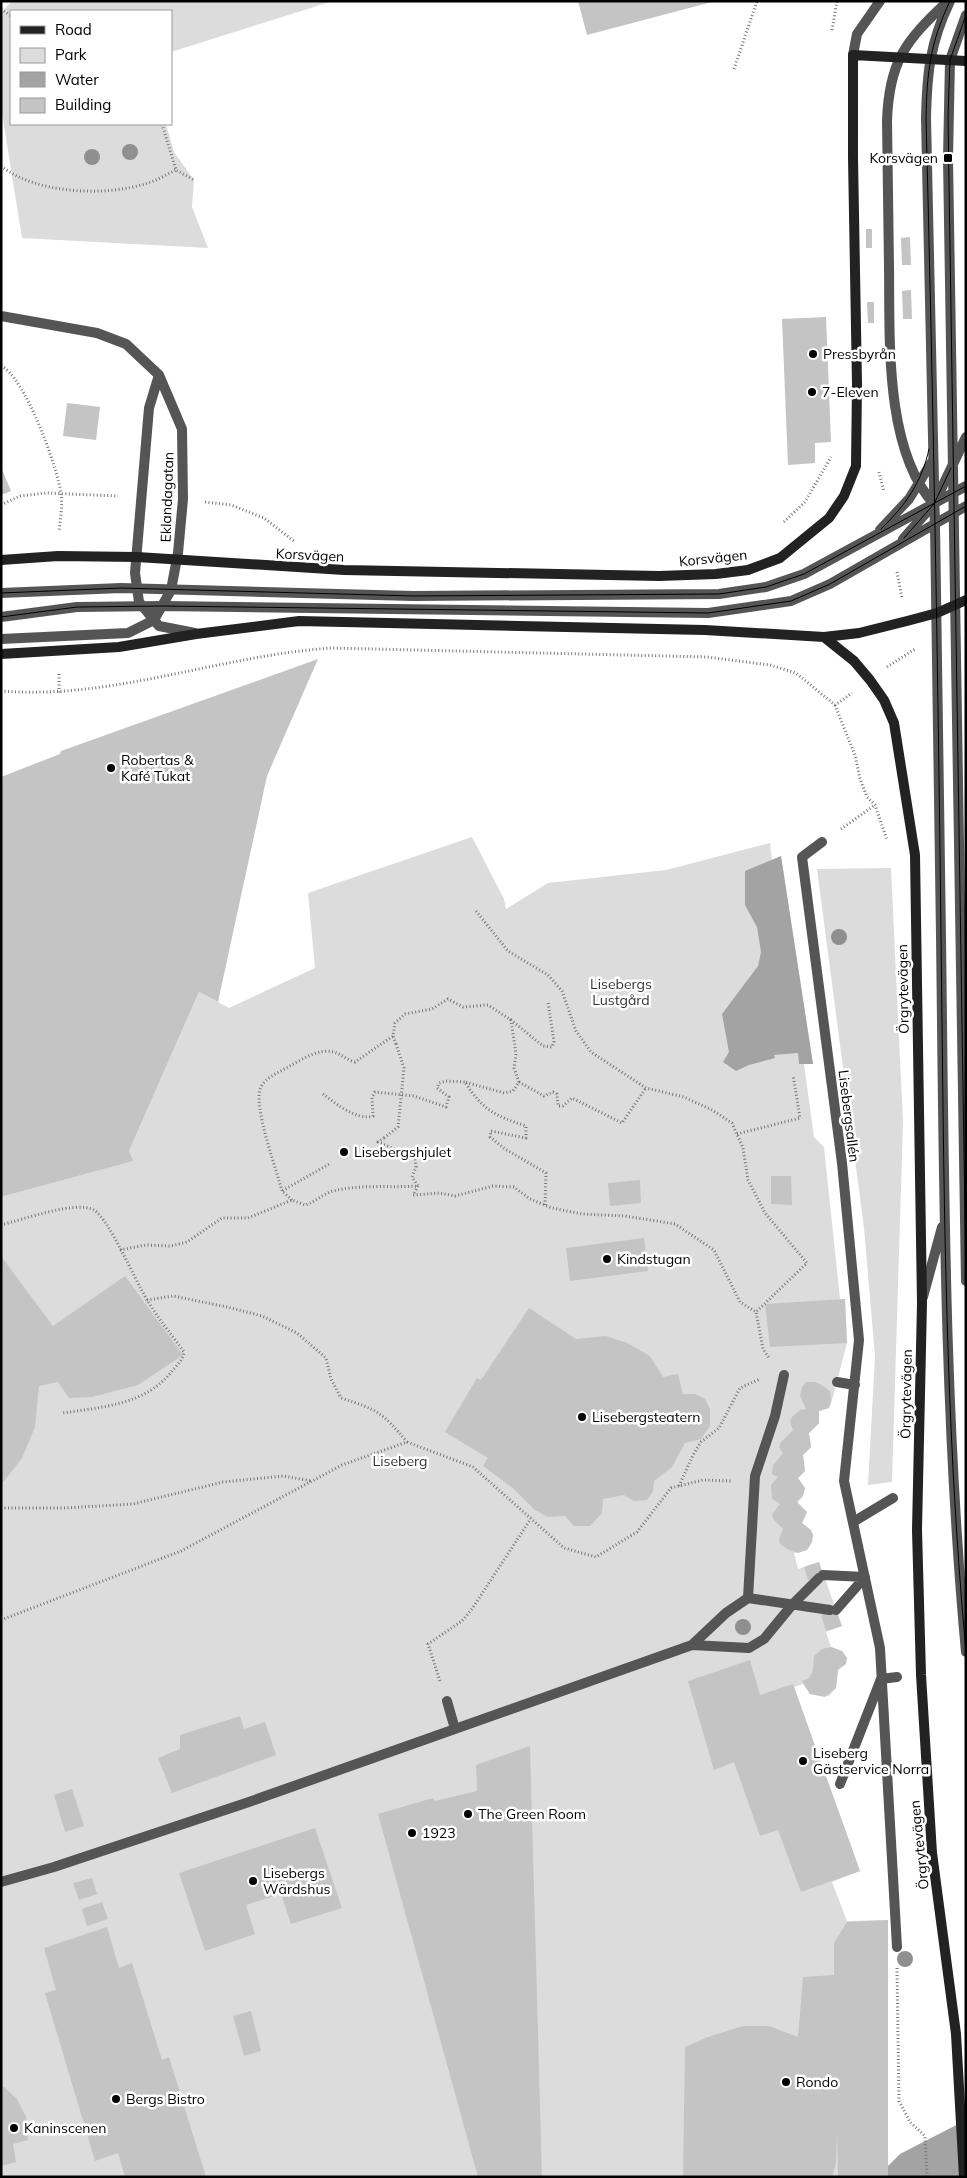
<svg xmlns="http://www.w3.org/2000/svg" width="967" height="2178" viewBox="0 0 967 2178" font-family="Mulish,sans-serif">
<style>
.green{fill:#dcdcdc;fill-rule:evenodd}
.water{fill:#a3a3a3}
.building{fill:#c4c4c4}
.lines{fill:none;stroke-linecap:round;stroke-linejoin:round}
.path{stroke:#777;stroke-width:3;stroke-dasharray:1 2.5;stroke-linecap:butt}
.service{stroke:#555;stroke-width:10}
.pedestrian{stroke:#555;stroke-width:10}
.tertiary{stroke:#555;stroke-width:10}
.secondary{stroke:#222;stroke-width:10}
.tram{stroke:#000;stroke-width:1}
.path-bridge{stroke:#777;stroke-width:3;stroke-dasharray:1 2.5;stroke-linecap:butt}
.tree{fill:#8f8f8f}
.poi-dot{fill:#000;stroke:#fff;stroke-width:2}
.labels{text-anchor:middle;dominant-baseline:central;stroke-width:5;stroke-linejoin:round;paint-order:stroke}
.poi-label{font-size:14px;fill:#000;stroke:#fff;text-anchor:start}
.street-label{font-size:14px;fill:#000;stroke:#fff}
.park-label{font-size:14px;fill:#333;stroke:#fff}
</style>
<rect width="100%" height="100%" fill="#fff"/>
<path class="green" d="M12,1H333L171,52V11H11V124H166L174,152L194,180L192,207L208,248L22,238L1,107V13Z
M472,837L504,899L506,909L548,883L666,870L770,843L772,860L781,856L813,1064H804L814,1137L824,1147L840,1299H845L847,1343L831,1404L829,1408L819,1411V1423L809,1433L811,1447L803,1455L805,1471L798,1478L805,1488L803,1496L797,1502L807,1512L802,1523L813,1535L812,1542L807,1550L794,1553L798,1569L819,1562L842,1626L826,1632L831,1647L842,1651L847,1658L838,1670L836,1688L829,1696L810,1694L803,1684L794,1687L860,1871L832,1882L847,1921L888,1920V2118L884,2168L877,2177H1V1197L132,1161L129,1151L199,992L229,1008L315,968L308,893ZM793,1685L830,1787L798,1799Z
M891,868L903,1122L892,1482L868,1485L875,1356L864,1228L817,869Z"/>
<path class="water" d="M781,856L813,1064H799L798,1053L774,1055L775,1058L749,1065L736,1071L723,1062L729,1052L722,1014L758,966L761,952L757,927L745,905V871Z
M966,2120V2177H877L900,2154Z"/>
<path class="building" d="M578,1H711L712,2L587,35Z
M866,229H872V248H866Z
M910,237L911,265H902L901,238Z
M911,290L912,319H903L902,291Z
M867,302H874V323H868Z
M826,317L831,442L815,443V463L788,465L782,319Z
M67,403L100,407L96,440L63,436Z
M1,467L11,491L1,495Z
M318,659L267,776L218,1002L199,992L129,1151L133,1161L1,1197V777L60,754L61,751Z
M771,1176H791L792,1205L771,1204Z
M640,1180L641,1203L610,1206L608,1183Z
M644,1238L648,1271L570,1281L566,1248Z
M1,1256L53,1326L125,1276L183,1355L138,1385L92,1397L69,1398L58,1382L39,1386L35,1427L22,1458L1,1485Z
M845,1299L847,1343L770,1347L765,1304Z
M529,1308L576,1339L606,1336L627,1343L650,1356L663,1377L678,1374L683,1394H696L705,1399L710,1409V1426L701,1439L685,1443L672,1467L654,1481L653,1491L647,1500L634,1501L624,1495L603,1499L602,1513L590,1526H574L565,1516L548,1517L535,1510L514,1489L483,1466L488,1458L445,1432L477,1378L481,1380Z
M806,1382H815L820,1384L830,1391L831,1400L829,1408L819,1411V1423L809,1433L811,1447L803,1455L805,1471L798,1478L805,1488L803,1496L797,1502L807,1512L802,1523L811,1530L813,1535L812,1542L807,1550L798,1553L789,1550L780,1544L779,1539L783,1529L773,1519L772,1514L780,1504L772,1499L771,1485L778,1477L772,1474L773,1465L783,1453L779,1447L781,1442L793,1430L790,1422L792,1417L800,1410L806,1409L800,1396L802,1387Z
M819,1562L823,1575L808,1580L804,1567Z
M836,1610L842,1626L826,1631L821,1615Z
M831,1647L842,1651L847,1658L846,1664L838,1670L836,1688L825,1697L810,1694L802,1681L809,1678L813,1671L814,1656L822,1649Z
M750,1660L760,1695L793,1684L860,1871L801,1892L778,1830L760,1836L734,1762L714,1770L688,1681Z
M240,1716L244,1729L265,1722L276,1755L172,1793L158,1758L180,1749V1735Z
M530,1746L542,2177H478L378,1814L433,1798L435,1801L477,1791L476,1765Z
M72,1789L84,1826L65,1832L54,1795Z
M315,1828L342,1908L291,1924L281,1894L246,1905L255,1934L205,1951L179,1873Z
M92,1878L97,1894L79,1900L73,1883Z
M102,1902L108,1919L87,1926L82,1909Z
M888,1920V2177H838L837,2131L836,2163L832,2177H683L685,2047L708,2037L743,2026H769L798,2037L803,1977L834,1975V1943L847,1922Z
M107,1927L119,1968L132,1963L162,2060L169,2057L206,2177H125L118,2153L95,2161L45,1993L56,1990L44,1948Z
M251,2011L261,2051L244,2056L233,2016Z
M4,2087L17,2099L26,2117L28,2140L13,2144L16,2162L1,2166V2088Z"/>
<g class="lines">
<path class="path" d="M1,9L11,16
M832,30L837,1
M734,69L757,1
M162,124L176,170L194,180
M1,166C36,194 106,197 148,183C158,180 167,174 176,170
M1,366C24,375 58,468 61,494C63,506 60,520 59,532
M879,472L884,492
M205,502L231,505L264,518L295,542
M1,505L20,496L46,493L118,496
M784,522L805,502L831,457
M897,572L902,598
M887,667L915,649
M59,674V693
M1,691C114,700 221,655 332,648L707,657L770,665L796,673L835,705L852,693
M835,705L855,755L860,779L867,797L875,805L887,840
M841,829L875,805
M476,911L508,951L548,975L562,991L576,1031L591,1052L646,1088L684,1097L712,1110L732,1123L743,1148L748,1180L765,1213L807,1263L756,1312
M396,1044L393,1036L395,1023L405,1014L432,1009L448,999L463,1007L488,1005L511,1020
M519,1082L544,1096L553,1092L557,1094L558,1106H563L572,1098L622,1123L646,1088
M323,1094C335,1103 357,1121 373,1116L372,1097L375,1092L414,1096L446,1107L449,1097L437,1088L439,1083L446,1081L465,1082
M737,1134L800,1118L793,1075
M418,1186L413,1195L440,1193L455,1196L493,1186L514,1187L530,1199L552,1208L582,1214L625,1216L675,1224L714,1250L740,1302L756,1312L763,1349L769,1358
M282,1191C277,1171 252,1104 261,1087C266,1077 278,1073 288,1067C301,1060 318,1048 334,1052C341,1054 347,1060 355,1062L393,1036
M292,1200L282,1191L331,1163
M545,1205L546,1173L505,1149L490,1137L491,1131L526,1138V1126C496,1116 483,1111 465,1082L504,1093L513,1091L519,1082L514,1068L516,1054L511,1020L543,1046L552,1047L554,1042L548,1002
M1,1225C22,1220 76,1200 94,1210C109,1219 135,1280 146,1298C157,1317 171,1334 184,1352C183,1360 177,1365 172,1371C146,1405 102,1407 63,1413
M120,1250L146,1245L171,1246L187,1242L222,1218H248L292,1200L305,1205C315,1202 323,1194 333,1191C361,1184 390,1188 418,1186L412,1177L416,1167L415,1158L378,1142L384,1138
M147,1300L173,1296L227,1307L262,1316L297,1333L326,1358L331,1379L341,1398C378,1410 382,1412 407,1442
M679,1486L693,1455L701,1442L719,1428L740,1388L760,1379
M1,1508H65L133,1504L223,1482L283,1476L312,1481
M1,1620L181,1551L342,1465L407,1442L473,1467L564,1548L596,1557L637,1532L671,1488L703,1480L731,1481
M440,1681L428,1644L462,1621L472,1609L530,1520
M897,1968L899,2101L910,2122L925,2136L927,2177"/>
<path class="service" d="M950,1C930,43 927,72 926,118C933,391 938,663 941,936C944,1174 944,1414 966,1652
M950,60L948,158L966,1281
M934,504C884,449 890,337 889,266C888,217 888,169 887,121C889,62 905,41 947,2
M880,530L909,499L933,460
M903,539L934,504L966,437
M1,593L121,588L413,596L719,594L766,587L804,574L966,486
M1,617L77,607L162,606L708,613L791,601L830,584L966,506
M923,1297L942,1227"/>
<path class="pedestrian" d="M822,842L802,857L842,1163L859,1340L844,1481L880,1648L897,1947
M837,1382L855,1385
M853,1522L893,1498
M823,1575L865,1577
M748,1598L755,1476L775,1416L784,1375
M836,1610L865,1577
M692,1645L749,1648L764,1639L792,1605L819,1578
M447,1701L455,1729
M840,1784L881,1679L897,1677
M1,1882L54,1867L246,1803L692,1645L726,1613L748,1598L830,1610"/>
<path class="tertiary" d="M853,55L857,34L880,1
M950,60L966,15
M1,316L97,333L126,344L159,375L182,429L183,499L178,553L171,590L154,620L128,633L1,639
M159,375L149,408L135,573L139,602L159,626L195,633"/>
<path class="secondary" d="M1,560L58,556L137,557L344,570L659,576L716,574L748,570L780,558L829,518L844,496L856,466L857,384L853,157V55L966,61
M824,637L854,661L870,680L884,700L894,723L915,855L922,1303L917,1530L921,1675L932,1853L956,2034L964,2177
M1,654L119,647L196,634L299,621L705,630L824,637L859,633L907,621L937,613L966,600"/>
<path class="tram" d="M950,1C930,43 927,72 926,118C933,391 938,663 941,936C944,1174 944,1414 966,1652
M966,15L950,60L948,117L966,1281
M881,529C905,506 922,482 929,449
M904,538L934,504L951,468
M1,593L121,588L413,596L719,594L766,587L804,574L966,486
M1,617L77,607L162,606L708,613L791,601L830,584L966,506"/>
<path class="path-bridge" d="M384,1138L398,1127L404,1068L396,1044"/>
</g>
<g class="tree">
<circle cx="130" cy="152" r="8"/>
<circle cx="92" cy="157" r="8"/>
<circle cx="839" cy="937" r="8"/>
<circle cx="743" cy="1627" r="8"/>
<circle cx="905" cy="1959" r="8"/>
</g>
<g class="poi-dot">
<rect x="943" y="153" width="10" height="10" rx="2.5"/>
<circle cx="813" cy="354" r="5"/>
<circle cx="812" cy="392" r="5"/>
<circle cx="111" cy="768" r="5"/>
<circle cx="344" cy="1152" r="5"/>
<circle cx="607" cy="1259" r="5"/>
<circle cx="582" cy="1417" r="5"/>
<circle cx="803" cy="1761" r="5"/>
<circle cx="468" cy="1814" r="5"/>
<circle cx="412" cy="1833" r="5"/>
<circle cx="253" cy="1881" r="5"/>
<circle cx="786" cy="2082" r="5"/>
<circle cx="116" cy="2099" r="5"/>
<circle cx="14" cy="2128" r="5"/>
</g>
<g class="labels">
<g class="poi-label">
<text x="938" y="158" text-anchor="end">Korsvägen</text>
<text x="823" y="354">Pressbyrån</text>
<text x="822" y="392">7-Eleven</text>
<text x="121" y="760">Robertas &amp;<tspan x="121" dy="16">Kafé Tukat</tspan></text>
<text x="354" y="1152">Lisebergshjulet</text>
<text x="617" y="1259">Kindstugan</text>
<text x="592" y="1417">Lisebergsteatern</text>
<text x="813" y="1753">Liseberg<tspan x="813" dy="16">Gästservice Norra</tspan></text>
<text x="478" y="1814">The Green Room</text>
<text x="422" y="1833">1923</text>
<text x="263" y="1873">Lisebergs<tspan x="263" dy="16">Wärdshus</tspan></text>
<text x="796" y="2082">Rondo</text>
<text x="126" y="2099">Bergs Bistro</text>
<text x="24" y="2128">Kaninscenen</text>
</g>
<g class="street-label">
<text transform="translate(167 497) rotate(-88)">Eklandagatan</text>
<text transform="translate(310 555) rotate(3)">Korsvägen</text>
<text transform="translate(713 558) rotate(-6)">Korsvägen</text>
<text transform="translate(903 989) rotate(-91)">Örgrytevägen</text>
<text transform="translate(849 1116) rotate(83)">Lisebergsallén</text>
<text transform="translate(906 1394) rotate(-89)">Örgrytevägen</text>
<text transform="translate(919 1845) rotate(-96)">Örgrytevägen</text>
</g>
<g class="park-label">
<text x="621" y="984">Lisebergs<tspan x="621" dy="16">Lustgård</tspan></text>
<text x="400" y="1461">Liseberg</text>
</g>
</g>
<rect width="967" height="2178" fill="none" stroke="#000000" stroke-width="5"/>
<rect x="10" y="10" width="162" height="115" fill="#ffffff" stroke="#999999"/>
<rect x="20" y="26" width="25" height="8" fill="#222222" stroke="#999999"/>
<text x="55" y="35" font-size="15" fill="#000000">Road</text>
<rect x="20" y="48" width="25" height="15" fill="#dcdcdc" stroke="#999999"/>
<text x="55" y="60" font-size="15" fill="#000000">Park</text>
<rect x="20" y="72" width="25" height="15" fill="#a3a3a3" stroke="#999999"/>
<text x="55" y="85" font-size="15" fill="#000000">Water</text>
<rect x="20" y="98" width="25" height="15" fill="#c4c4c4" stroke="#999999"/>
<text x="55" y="110" font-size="15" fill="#000000">Building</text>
</svg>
